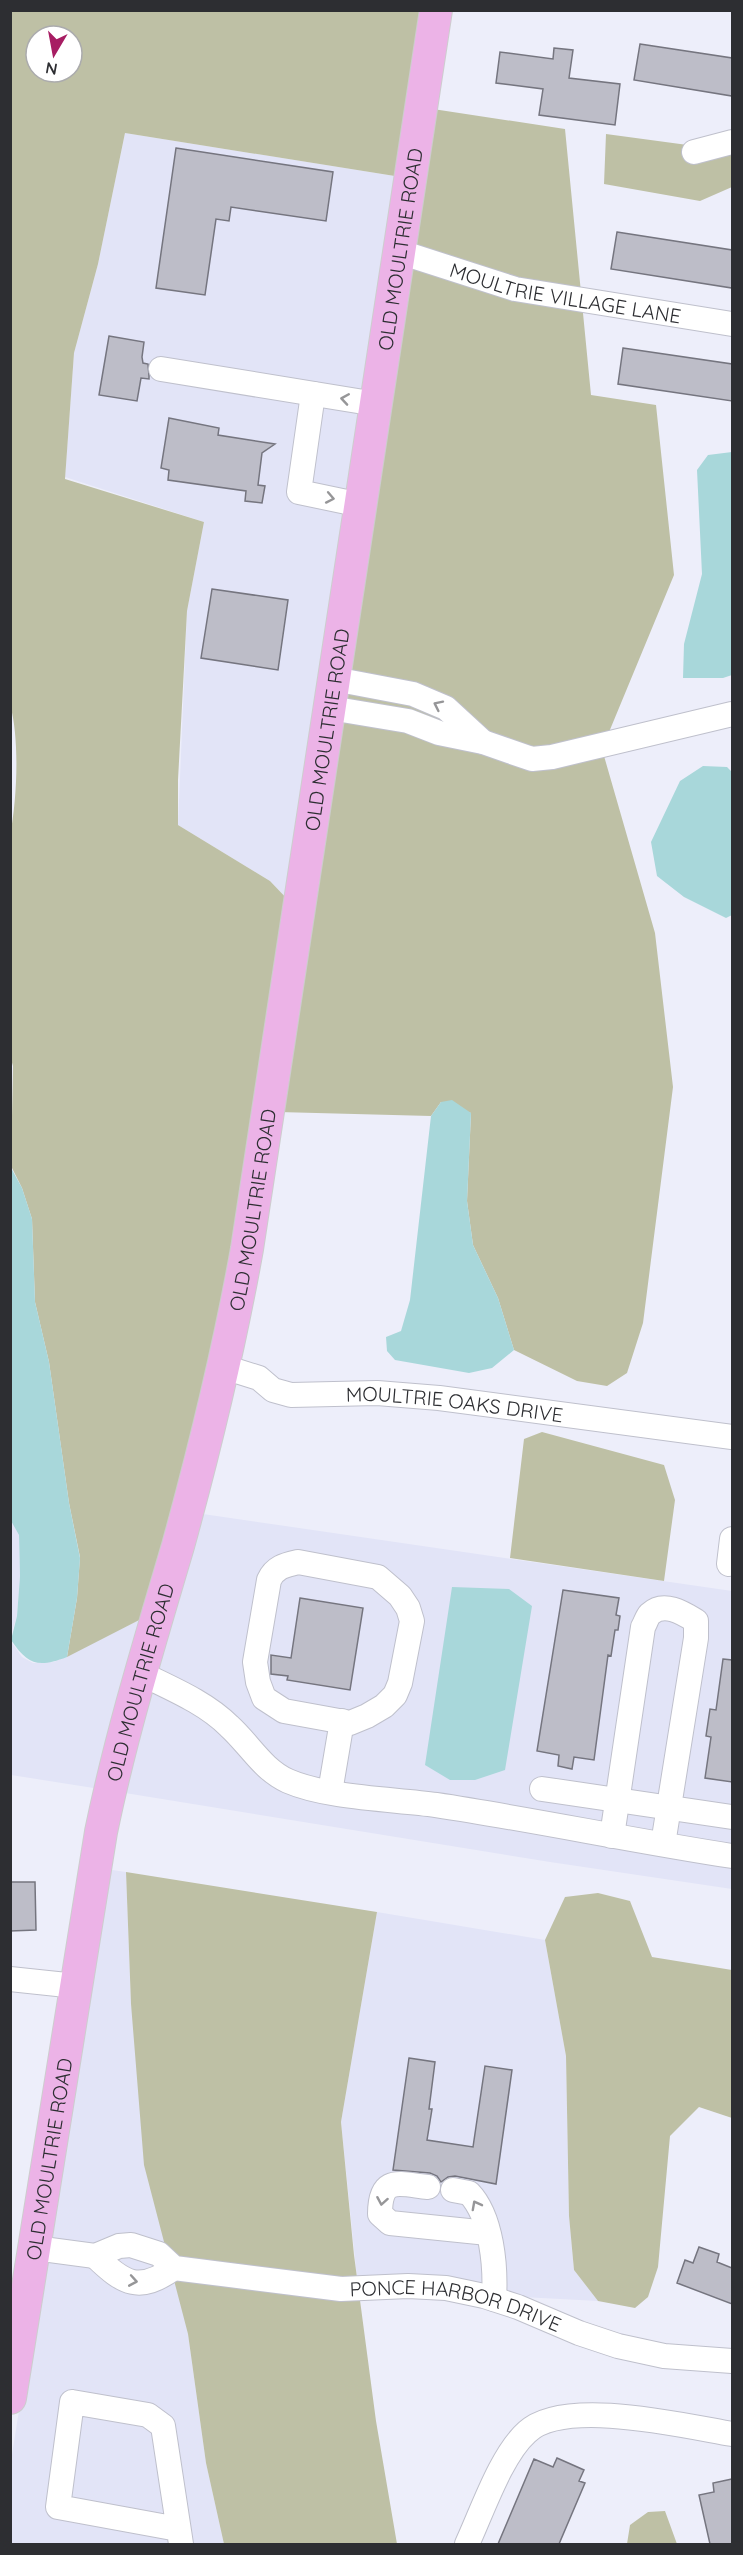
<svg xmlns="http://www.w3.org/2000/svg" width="743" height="2555" viewBox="0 0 743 2555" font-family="Quicksand,sans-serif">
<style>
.built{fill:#e2e4f7}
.green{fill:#bec0a5;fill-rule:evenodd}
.water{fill:#a8d7da}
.building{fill:#bdbdc8;stroke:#75757f;stroke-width:1.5}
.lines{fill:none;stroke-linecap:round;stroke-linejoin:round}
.minor-casing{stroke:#bfc0cc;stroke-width:26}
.major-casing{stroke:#cdcdce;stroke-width:34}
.minor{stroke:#fff;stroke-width:24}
.major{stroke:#ecb3e7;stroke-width:32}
.oneway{stroke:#969698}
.labels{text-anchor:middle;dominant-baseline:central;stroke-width:4.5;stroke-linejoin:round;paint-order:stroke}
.street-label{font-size:20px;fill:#2d2e32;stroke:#fff}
</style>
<rect width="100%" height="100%" fill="#edeefa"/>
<path class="built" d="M125,133L401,177L291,903L270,881L178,825L187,611L204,522L65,477L74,353L98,264Z
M196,1513L732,1591V1889L550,1862L119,1792Z
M11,1519L19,1535L20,1576L17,1616L11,1635Z
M147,1616L100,1789L11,1775L10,1640L22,1657L33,1663L54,1662Z
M105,1869L126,1872L131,2004L188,2334L206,2463L224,2544H11V2461Z
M377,1912L545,1940L566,2056L569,2216L574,2270L598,2301L358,2288L341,2122Z"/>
<path class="green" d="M11,11H426L401,177L125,133L98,264L74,353L65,479L204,522L187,611L178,780V825L270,881L291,903L238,1247L147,1616L67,1657L77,1598L80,1557L69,1503L49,1362L35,1302L32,1219L22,1188L11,1166L13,1066L10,1056V836C17,799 20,740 10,704ZM36,36H72V72H36Z
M433,109L565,129L591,395L656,405L674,575L602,749L655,933L673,1087L643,1323L627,1373L607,1386L577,1381L514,1350L498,1298L473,1245L467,1201L471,1113L441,1102L431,1116L278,1112Z
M606,134L732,151V187L700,201L604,184Z
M542,1432L664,1465L675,1500L664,1581L510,1558L524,1439Z
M126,1872L377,1912L341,2122L354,2255L376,2421L397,2544H224L206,2463L188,2334L144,2165L131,2004Z
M598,1893L630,1901L652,1957L732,1970V2118L699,2107L670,2136L658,2267L648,2297L635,2308L598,2301L574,2270L569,2216L566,2056L545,1940L565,1897Z
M665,2511L677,2544H627L630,2525L648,2512Z"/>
<path class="water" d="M732,452V675L723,678H683L684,644L702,574L697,470L708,455Z
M703,766L727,767L732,772V915L726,918L684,897L657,876L651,842L680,781Z
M452,1100L471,1113L467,1201L473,1245L498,1298L514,1350L492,1368L469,1373L395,1360L387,1351L386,1337L401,1331L410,1300L431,1116L441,1102Z
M10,1166L22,1188L32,1219L35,1302L49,1362L69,1503L80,1558L77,1598L67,1657C38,1668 28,1665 11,1640L17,1616L20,1576L19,1535L10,1519Z
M452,1587L509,1589L532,1606L505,1770L475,1780H450L425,1765Z"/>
<path class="building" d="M640,44L732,58V96L634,80Z
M554,48L573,50L569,78L620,84L615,125L539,115L543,89L496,83L500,52L553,59Z
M176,148L333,172L326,221L231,207L229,221L216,219L205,295L156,288Z
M617,232L732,250V288L611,269Z
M109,336L144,342L142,357L143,363L148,364L149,376V379L141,378L137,401L99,395Z
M623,348L732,364V401L618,384Z
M169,418L219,428L218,435L275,444L262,453L258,485L265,486L262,503L245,501L246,491L168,480L169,470L161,468Z
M212,589L288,600L278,670L201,658Z
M563,1590L619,1598L616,1615L620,1616L618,1630H615L611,1656L608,1655L594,1760L574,1757L572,1769L558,1766L559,1755L537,1751Z
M300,1598L363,1608L350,1690L287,1680L288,1676L271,1674V1655L291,1658Z
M723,1659L732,1660V1782L705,1778L711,1737L706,1736L710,1709L716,1710Z
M10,1882H35L36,1930L10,1931Z
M409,2058L435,2062L429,2109H432L427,2140L473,2147L485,2066L512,2070L496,2184L455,2176L448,2177L441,2182L437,2176L430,2173L393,2170Z
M699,2247L719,2254L717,2262L732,2268V2304L677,2283L685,2260L693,2263Z
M557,2458L584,2470L579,2481L585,2483L559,2544H498L534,2459L553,2467Z
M732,2479V2544H710L699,2495L714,2492L713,2483Z"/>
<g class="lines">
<defs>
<g id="minor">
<path d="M694,152L732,142"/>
<path id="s1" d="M400,252L515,289L732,324"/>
<path d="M161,369L376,404"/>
<path d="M313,394L299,492L361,505"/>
<path d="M334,679L413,694L446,708L483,742"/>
<path d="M330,708L408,721L439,733L483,742L532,759L552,757L732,714"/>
<path id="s2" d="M224,1367L259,1378L273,1390L291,1395L377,1393L439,1398L732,1437"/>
<path d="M298,1562L378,1577L400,1596L408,1608L412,1621L400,1683L395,1695L384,1706L367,1716L350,1723L284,1711L264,1698L258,1682L255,1662L269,1580C275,1567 285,1565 298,1562Z"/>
<path d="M729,1564L732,1539"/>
<path d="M140,1673C170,1688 205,1702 229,1726C250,1745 262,1769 288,1781C327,1798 393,1799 436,1805C535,1820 634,1841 732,1856"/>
<path d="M542,1789L732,1817"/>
<path d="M330,1792L342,1721"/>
<path d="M612,1836L643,1627C645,1624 647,1617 650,1614C664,1601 683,1613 696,1621V1638L663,1844"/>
<path d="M10,1979L76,1986"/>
<path d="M428,2187C399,2184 380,2175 380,2214L390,2223L488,2233"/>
<path d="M453,2190L469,2193C492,2217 496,2267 494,2299"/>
<path id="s3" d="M35,2248L95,2256L119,2246L131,2245L159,2254L174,2268L341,2289L408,2286L446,2288L484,2296L518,2307L579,2333L618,2346L664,2356L732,2361"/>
<path d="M95,2256C124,2284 139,2293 174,2268"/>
<path d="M178,2529L58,2507L72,2402L148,2415L163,2426L181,2544"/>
<path d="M467,2544C482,2512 501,2455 527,2432C564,2397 685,2426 732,2434"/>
</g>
<g id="major">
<path id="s4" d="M10,2398L101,1832C121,1735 150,1641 178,1546C205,1448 229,1349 247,1249L436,10"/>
</g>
</defs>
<use href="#minor" class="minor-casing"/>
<use href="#major" class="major-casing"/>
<use href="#minor" class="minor"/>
<use href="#major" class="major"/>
</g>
<defs><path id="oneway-chevron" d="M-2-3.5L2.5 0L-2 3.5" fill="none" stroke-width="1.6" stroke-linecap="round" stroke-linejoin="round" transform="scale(1.5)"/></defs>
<g class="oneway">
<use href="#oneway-chevron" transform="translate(345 399) rotate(-171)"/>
<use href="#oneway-chevron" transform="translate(330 498) rotate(11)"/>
<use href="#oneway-chevron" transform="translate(438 705) rotate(-154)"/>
<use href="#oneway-chevron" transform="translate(382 2201) rotate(100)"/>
<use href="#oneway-chevron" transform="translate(476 2205) rotate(-118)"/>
<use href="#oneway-chevron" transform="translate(133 2281) rotate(10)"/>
</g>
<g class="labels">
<g class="street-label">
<text stroke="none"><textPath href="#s4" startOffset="2186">OLD MOULTRIE ROAD</textPath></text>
<text stroke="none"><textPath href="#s1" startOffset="171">MOULTRIE VILLAGE LANE</textPath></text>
<text stroke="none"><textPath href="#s4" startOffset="1700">OLD MOULTRIE ROAD</textPath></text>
<text stroke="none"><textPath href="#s4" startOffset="1214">OLD MOULTRIE ROAD</textPath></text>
<text stroke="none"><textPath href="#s2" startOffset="238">MOULTRIE OAKS DRIVE</textPath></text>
<text stroke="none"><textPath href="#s4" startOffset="728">OLD MOULTRIE ROAD</textPath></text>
<text stroke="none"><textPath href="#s4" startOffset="242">OLD MOULTRIE ROAD</textPath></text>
<text stroke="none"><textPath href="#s3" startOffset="434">PONCE HARBOR DRIVE</textPath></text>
</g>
</g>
<rect width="743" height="2555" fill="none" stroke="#2d2e32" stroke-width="24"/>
<g transform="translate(54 54) rotate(190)"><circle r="28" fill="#ffffff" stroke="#ababad" stroke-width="1.5"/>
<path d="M0-4.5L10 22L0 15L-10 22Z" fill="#a71d63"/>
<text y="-9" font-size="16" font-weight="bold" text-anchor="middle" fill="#2d2e32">N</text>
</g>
</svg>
